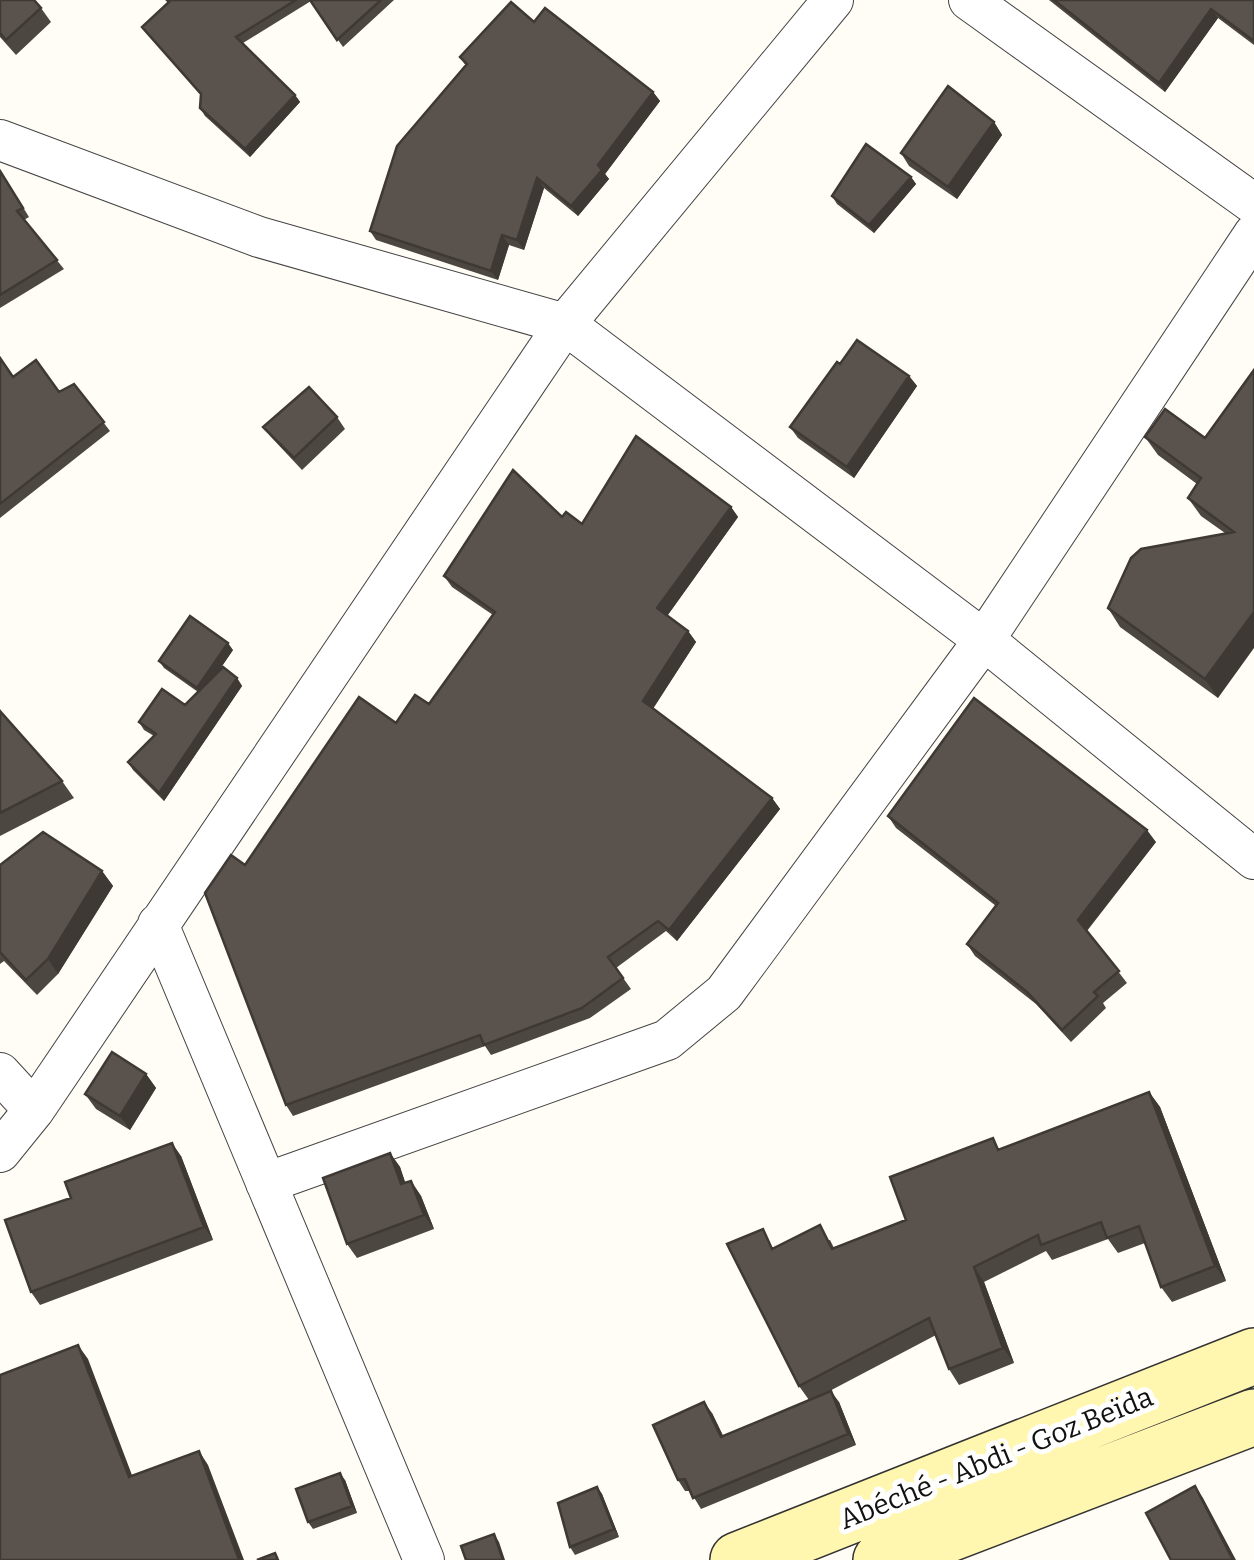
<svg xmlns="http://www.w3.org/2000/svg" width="1254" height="1560" viewBox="0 0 1254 1560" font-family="Bitter,serif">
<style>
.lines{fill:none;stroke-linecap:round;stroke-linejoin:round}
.street-casing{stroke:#444;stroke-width:42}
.secondary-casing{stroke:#333;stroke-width:58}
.street{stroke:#fff;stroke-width:40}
.secondary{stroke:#fff6b0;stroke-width:55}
.wall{fill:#4d4742}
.shaded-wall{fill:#3f3936}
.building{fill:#5a524d;stroke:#3f3936;stroke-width:2.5}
.labels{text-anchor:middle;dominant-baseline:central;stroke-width:10;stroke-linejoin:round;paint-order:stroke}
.street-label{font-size:28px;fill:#111;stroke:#fff}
</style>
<rect width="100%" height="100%" fill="#fffdf5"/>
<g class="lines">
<defs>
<path id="street" d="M969,0L1254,204
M0,140L259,237L565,324L984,640L1254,859
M158,924L424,1560
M0,1073L34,1110
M0,1152L34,1110L565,324L833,0
M266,1183L667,1040L724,993L984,640L1254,234"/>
<path id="secondary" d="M738,1560L1254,1356
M881,1560L1254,1417"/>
</defs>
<use href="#street" class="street-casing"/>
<use href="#secondary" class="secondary-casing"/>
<use href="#street" class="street"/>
<use href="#secondary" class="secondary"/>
</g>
<path class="wall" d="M0,0L41,8L51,22L16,55L0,37Z
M166,0H394L343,47L311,1L243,43L295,95L300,102L250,157L205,116L200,108L201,95L142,27L169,3Z
M1049,0H1254V45L1218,18L1165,92Z
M534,22L653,92L660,101L605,174L609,179L578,216L544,188L524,250L509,245L498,280L376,240L370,231L466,66L460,57Z
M994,122L1002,135L957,199L909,166L901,153Z
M0,170L29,217L24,220L64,269L0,308Z
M911,177L916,184L874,233L837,204L832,196Z
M0,358L13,377L59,392L74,384L110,431L0,518Z
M840,364L909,376L917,386L854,478L798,438L790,427Z
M1254,370L1218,698L1120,627L1108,608L1225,533L1201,516L1188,498L1197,484L1158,455L1145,437L1205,438Z
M337,417L345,429L302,470L272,438L263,427Z
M731,507L738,517L667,616L688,631L696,642L653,708L772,798L780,809L677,941L666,931L616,968L631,989L590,1018L491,1055L485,1046L293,1116L286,1105L396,723L429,704L493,615L452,587L444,576L562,517L582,524Z
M233,650L218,672L237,678L242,686L164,801L133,770L128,762L154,736L144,730L139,722L185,705L198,692L164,668L159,661Z
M0,711L62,781L74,798L0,836Z
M888,816L1156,842L1087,931L1127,983L1103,1003L1106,1008L1071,1042L1036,1004L975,956L967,944L996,906L896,828Z
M0,865L102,871L113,886L58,974L37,995L4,961L0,964Z
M146,1074L156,1088L130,1130L96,1109L85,1094Z
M1149,1092L1160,1107L1226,1281L1172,1302L1161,1287L1145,1243L1118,1253L1108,1239L1052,1260L1046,1251L984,1282L1014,1363L959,1385L949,1369L936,1335L822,1395L839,1402L856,1445L701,1509L690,1491H685L678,1480L712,1413L723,1436L809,1400L799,1386L774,1244L775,1248L830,1240L834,1248L906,1220L1000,1149Z
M390,1153L400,1167L405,1183L411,1181L421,1196L434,1229L357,1258L347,1244Z
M181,1156L213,1240L40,1305L31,1292L71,1198Z
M345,1480L357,1513L313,1529L308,1522Z
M597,1487L602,1494L619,1537L575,1555L570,1547Z"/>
<path class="shaded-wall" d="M1211,9L1218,18L1165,92L1159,83Z
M653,92L660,101L605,174L609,179L578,216L571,206L598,165Z
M295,95L300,102L250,157L245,149Z
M994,122L1002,135L957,199L948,187Z
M911,177L916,184L874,233L869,225Z
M537,178L544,188L524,250L517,240Z
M502,235L509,245L498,280L491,271Z
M909,376L917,386L854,478L847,467Z
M731,507L738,517L665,619L657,608Z
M1254,612V648L1218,698L1205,679Z
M688,631L696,642L651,712L643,701Z
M228,643L233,650L202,695L197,688Z
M237,678L242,686L164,801L159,793Z
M772,798L780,809L677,941L669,930Z
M1147,830L1156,842L1086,931L1078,920Z
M102,871L113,886L58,974L48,959Z
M146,1074L156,1088L130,1130L120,1116Z
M1149,1092L1160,1107L1226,1281L1215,1266Z
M172,1143L181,1156L213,1240L204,1227Z
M390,1153L400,1167L411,1199L401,1184Z
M411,1181L421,1196L434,1229L424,1215Z
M974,1267L984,1282L1014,1363L1003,1348Z
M78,1345L88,1359L138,1491L129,1477Z
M831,1391L839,1402L856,1445L848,1434Z
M704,1402L712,1413L729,1448L721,1437Z
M199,1451L208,1465L244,1560H239Z
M340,1473L345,1480L357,1513L352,1506Z
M1195,1486L1203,1498L1236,1560H1233Z
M597,1487L602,1494L619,1537L614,1529Z
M494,1534L499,1542L505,1560H503Z"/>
<path class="building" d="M0,0H34L41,8L6,40L0,33Z
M167,0H296L236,37L295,95L245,149L200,108L201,94L142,27L169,2Z
M310,0H381L337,40Z
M1054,0H1254V41L1211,9L1159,83Z
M511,2L534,22L545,8L653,92L598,165L602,170L571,206L537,178L517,240L502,235L491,271L370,231L397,146L467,64L460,57Z
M948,86L994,122L948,187L901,153Z
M866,144L911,177L869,225L832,196Z
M0,171L23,208L17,211L57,260L0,295Z
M857,340L909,376L847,467L790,427L837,362L840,364Z
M0,358L13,377L36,360L59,392L74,384L104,422L0,504Z
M1254,370V612L1205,679L1108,608L1131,558L1141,549L1234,532L1188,498L1201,478L1145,437L1165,409L1205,438Z
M309,387L337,417L294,458L263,427Z
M636,436L731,507L657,608L688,631L643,701L772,798L669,930L658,921L608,957L623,978L582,1008L484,1045L480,1035L286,1105L205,893L231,855L245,865L359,697L396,723L415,695L429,704L495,612L444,576L513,470L562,517L566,512L582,524Z
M190,616L228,643L197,688L159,661Z
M223,667L237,678L159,793L128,762L156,734L139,722L162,689L185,705Z
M974,698L1147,830L1078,920L1119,971L1094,992L1098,996L1062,1030L1027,992L967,944L998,903L888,816Z
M0,711L62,781L0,813Z
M43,832L102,871L48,959L26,980L0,952V865Z
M112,1052L146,1074L120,1116L85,1094Z
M1149,1092L1215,1266L1161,1287L1139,1226L1107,1238L1101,1222L1041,1245L1038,1235L974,1267L1003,1348L949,1369L929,1318L799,1386L727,1244L763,1229L772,1249L820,1225L832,1249L906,1220L890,1177L993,1138L998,1150Z
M172,1143L204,1227L31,1292L5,1220L71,1198L65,1182Z
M390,1153L401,1184L411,1181L424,1215L347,1244L323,1178Z
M78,1345L129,1477L199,1451L239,1560H0V1375Z
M831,1391L848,1434L693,1498L685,1479L678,1480L653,1425L704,1402L721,1437Z
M340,1473L352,1506L308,1522L296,1489Z
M1195,1486L1233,1560H1171L1146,1513Z
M597,1487L614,1529L570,1547L558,1503Z
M494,1534L503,1560H466L461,1546Z
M275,1553L278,1560H257Z"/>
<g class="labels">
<g class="street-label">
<text transform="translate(996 1458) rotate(-22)">Abéché - Abdi - Goz Beïda</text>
</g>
</g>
</svg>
